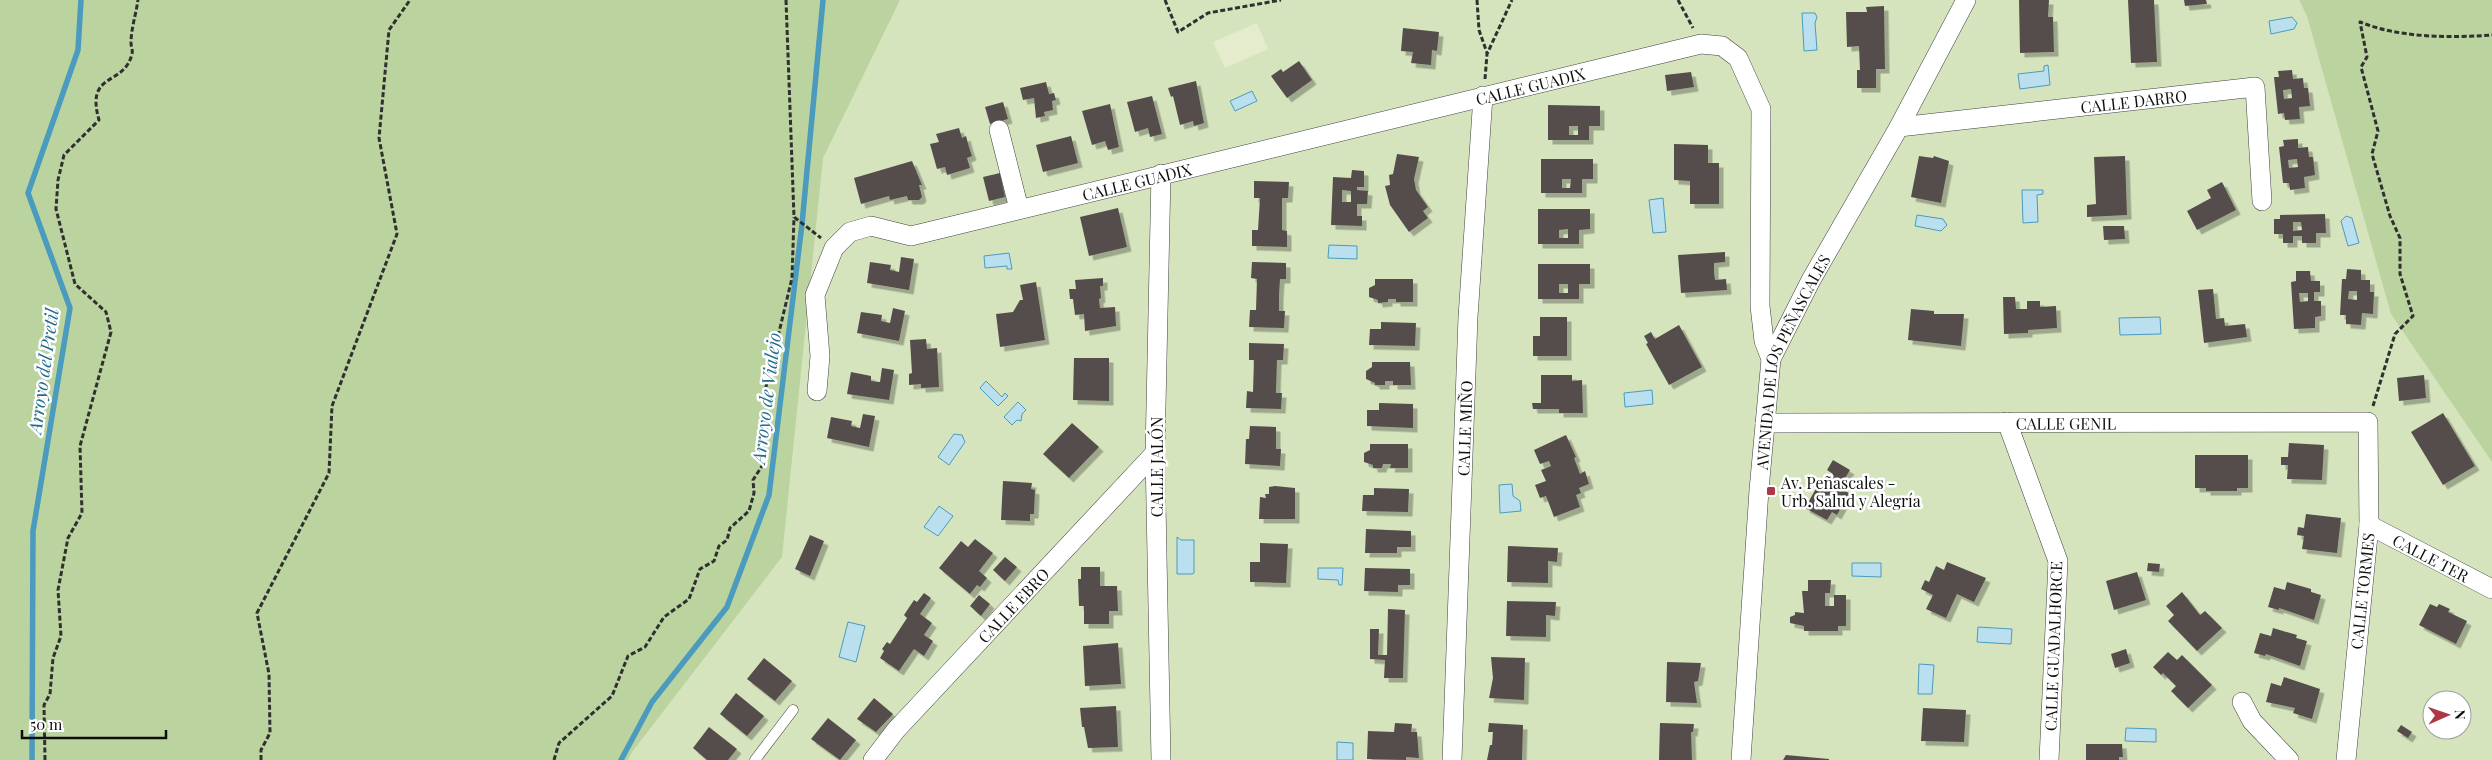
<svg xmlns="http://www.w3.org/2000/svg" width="2492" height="760" viewBox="0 0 2492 760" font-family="'Playfair Display',serif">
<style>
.green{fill:#d5e4bd;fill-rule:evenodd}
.forest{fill:#bbd39e}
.pitch{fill:#e5ecce}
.water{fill:#bae0ef;stroke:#4a9bbd}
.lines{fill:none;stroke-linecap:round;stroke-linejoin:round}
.stream{stroke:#4a9bbd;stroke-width:5.5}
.building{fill:#554e4b;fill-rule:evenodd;filter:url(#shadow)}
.lane-casing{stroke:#414141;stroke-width:11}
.street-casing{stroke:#414141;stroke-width:20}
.path{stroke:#303030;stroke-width:3;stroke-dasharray:5 2.5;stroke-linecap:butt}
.lane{stroke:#fff;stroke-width:10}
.street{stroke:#fff;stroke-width:19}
.poi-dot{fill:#ad3647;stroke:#fff;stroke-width:2}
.labels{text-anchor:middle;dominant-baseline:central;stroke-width:5;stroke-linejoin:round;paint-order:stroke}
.street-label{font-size:16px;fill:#0e0e0e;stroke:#fff}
.poi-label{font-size:16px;fill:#0e0e0e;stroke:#fff;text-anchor:start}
.water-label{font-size:18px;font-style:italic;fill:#256c91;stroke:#fff}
</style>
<defs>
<filter id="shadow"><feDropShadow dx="4.5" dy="4.5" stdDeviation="0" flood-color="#0004"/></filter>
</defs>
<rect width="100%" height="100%" fill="#fdf9f0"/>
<path class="green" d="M0,0H2492V760H0ZM2432,700H2462V730H2432Z"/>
<path class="forest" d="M0,0H900L823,158L782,557L632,752L628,760H0Z
M2299,0H2492V462L2391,314L2307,16Z"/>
<path class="pitch" d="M1257,23L1268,49L1225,68L1213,42Z"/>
<path class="water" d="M1802,13H1815L1817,17L1815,23L1817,50L1804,51Z
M2292,17L2297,23L2294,29L2271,34L2269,21Z
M2048,65L2050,85L2020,89L2018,74L2044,71V66Z
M1252,91L1257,101L1235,111L1230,101Z
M2022,190H2043V194L2037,195L2038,222L2023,223Z
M1663,198L1666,232L1653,233L1649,200Z
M1917,215L1943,219L1947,225L1941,231L1915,226Z
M2346,216L2352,218L2359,243L2348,246L2341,221Z
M1329,245L1357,246V259L1328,258Z
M1009,253L1012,269H1007V266L985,268L984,256Z
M2160,317L2161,334L2120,335L2119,318Z
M986,381L1002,397L1005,393L1008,396L998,406L980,388Z
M1652,390L1653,404L1625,407L1624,393Z
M1018,402L1026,410L1022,414L1021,421L1017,420L1012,425L1004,417Z
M954,434L962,435L965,442L949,465L938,457Z
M1512,484L1513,496L1520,501L1521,511L1500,513L1499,485Z
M939,506L953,516L938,536L924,527Z
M1177,537L1181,540H1194V573L1192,574H1177Z
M1852,563H1881V577L1852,576Z
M1318,568H1343L1342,585H1339L1338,580L1318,579Z
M848,622L865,626L856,662L839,657Z
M1978,627L2012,629L2011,644L1977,642Z
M1919,664L1934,665L1932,694H1918Z
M2126,728L2156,729V742L2125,741Z
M1337,742L1353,743V760H1337Z"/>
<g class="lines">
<path class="stream" d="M32,760L33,531L70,308L28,193L78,50L81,0
M621,760L652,702L727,607L769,495L802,224L823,0"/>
</g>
<path class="building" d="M2019,0H2049L2048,17H2053L2054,52L2020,53Z
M2128,0H2154L2157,62L2131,63Z
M2184,0H2206L2207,4L2185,6Z
M1884,6L1885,69H1876V88H1857V70H1860L1859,46L1847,47L1846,12H1867L1866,7Z
M1403,28L1439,32L1437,51L1432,50L1431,65L1411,63L1413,52L1401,51Z
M1299,61L1312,80L1287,98L1271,76L1281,69L1283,72Z
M2292,70L2293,79L2303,78L2304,88H2308L2310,106L2299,107L2300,119L2285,120L2284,113L2278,114L2274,77H2279L2278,71ZM2291,89L2292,98L2284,99L2283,90Z
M1691,72L1694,87L1667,91L1665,75Z
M1196,81L1204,123L1194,126L1193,121L1180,125L1173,96L1171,97L1168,88Z
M1046,82L1049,94L1054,93L1056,100L1052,101L1053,110L1044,112L1045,116L1036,118L1034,98L1023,100L1020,88Z
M1152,96L1162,134L1150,137L1148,128L1135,132L1127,102Z
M1003,102L1008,119L990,124L985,107Z
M1110,104L1119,147L1108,150L1105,141L1092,145L1082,111Z
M1548,105L1600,106V126H1589V140H1548ZM1569,126H1578V135H1569Z
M959,128L962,138L966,136L969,147L972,156L967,158L970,168L947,175L945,167L937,169L930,144L939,142L936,134Z
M1071,136L1078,163L1043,172L1036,145Z
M2298,139V148L2308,147L2309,157H2313L2315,175L2304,177L2305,188L2290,190L2289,183H2283L2279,147L2284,146L2283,140ZM2297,159L2298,167L2289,168L2288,160Z
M1674,144L1708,145V163H1719V204H1690V181L1674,180Z
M1397,154L1419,157L1414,179L1416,190L1428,207L1423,211L1428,218L1409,232L1390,205L1385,186L1390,185L1389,175L1393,174Z
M1919,156L1933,158L1934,156L1949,161L1941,203L1911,197Z
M2125,156L2127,215L2087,217V205L2096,204L2094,157Z
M1541,159H1593V179H1582V193H1541ZM1562,179H1571L1570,188H1562Z
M912,161L922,185H919L922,197L919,200H908L907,196L890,200L889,196L861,204L854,178Z
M1352,170L1364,171V187H1357V190L1368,191L1367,204H1357V216H1362V226L1331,225L1333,177L1351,178ZM1342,190L1351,191V202H1342Z
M1000,173L1005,197L989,201L983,177Z
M1254,181L1289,182L1288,198H1282V230L1287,231V247L1252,246V230H1258L1260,198H1254Z
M2222,182L2236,210L2197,230L2187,211L2211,198L2207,190Z
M1118,208L1127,247L1089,256L1080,217Z
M1538,209H1590V229L1579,230V244H1538ZM1568,229V238H1559V230Z
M2325,214L2326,233H2316V243H2302V236H2293V243H2283V234H2274V219H2280V215ZM2293,222H2301L2302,230L2293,231Z
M2103,226H2124L2125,239L2104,240Z
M1725,252V262L1714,263V272L1715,280L1726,279L1727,290L1681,293L1678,255Z
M901,257L914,259L909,290L867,283L870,262L891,265L890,270L899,272Z
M1252,262L1286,263V279H1280L1279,295V311H1285L1284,328L1249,327L1250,310H1256L1257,279L1251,278Z
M1538,264H1590V284H1579V299H1538ZM1559,284H1568V293H1559Z
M2347,269L2361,270V280H2370V292H2374L2373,314L2362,313L2361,325L2346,324V315H2340L2342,279H2346ZM2349,291H2357V300L2348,299Z
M2296,271H2310L2311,281H2320V292H2314V301H2321V316L2315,317V328L2294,329L2291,282L2296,281ZM2299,293H2308V301L2300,302Z
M1103,278V286H1100L1101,298L1099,299L1100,308L1115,307L1116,326L1085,331L1084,314L1075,315L1073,299H1070L1069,289H1076L1075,280Z
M1375,279H1413V302H1396V299H1388V302L1378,303V300L1369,297V288L1375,285Z
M1036,282L1045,340L1000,347L996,314L1013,312L1020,300H1023L1020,285Z
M2213,289L2216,319L2224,318L2225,326L2245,324L2247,337L2204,343L2198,290Z
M2003,297H2015L2016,309H2027V301H2040V307L2056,306L2057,328L2028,330V333L2004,334Z
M893,308L905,311L899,341L857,333L861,312L882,315L881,321L890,323Z
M1911,309L1934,311V314H1964L1961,346L1908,340Z
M1540,317H1567V356H1533V336H1540Z
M1381,322L1416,323L1415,346L1369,345L1370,329H1381Z
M1679,325L1702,367L1669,385L1646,344L1648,343L1644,336L1651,332L1655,339Z
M926,339L927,349L937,348L939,387L921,388V384L909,385V374L912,373L910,340Z
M1249,343L1284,344L1283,360H1277L1276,393H1282L1281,409L1246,408L1247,391L1253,392L1254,360H1249Z
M1074,358H1109V401L1073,400Z
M1372,362H1410L1411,385H1393V381H1385V385H1375V383L1366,379V371L1372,367Z
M882,368L894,370L889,400L847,394L851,372L871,376V381L880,382Z
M1541,375H1572V381L1582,380L1583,413H1559V409H1533L1532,403H1541Z
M2424,375L2426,398L2399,401L2397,378Z
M1379,403L1413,404V428L1367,426V410H1379Z
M2443,413L2475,466L2443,485L2411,432Z
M863,414L875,416L869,447L827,438L831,417L852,421L851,426L860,428Z
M1072,423L1099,447L1069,478L1043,454Z
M1250,426L1276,427V449H1281L1280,466L1245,464L1246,439H1249Z
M1566,435L1576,457L1574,458L1580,474L1585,471L1589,484L1579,488L1581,493L1576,495L1580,507L1554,517L1546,496L1540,498L1535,485L1546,481L1541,470L1551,466L1549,461L1540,464L1534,450Z
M2289,443L2324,445L2322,480L2287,479L2288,465H2281V457H2288Z
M1370,444H1408V468H1390L1391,464H1383L1382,468H1373V465L1364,462V453L1370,450Z
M2195,455H2248V488H2237V491H2206V488H2195Z
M1833,460L1850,470L1839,488L1849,493L1837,515L1832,512L1827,520L1805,508L1822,478L1828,482L1833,474L1827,470Z
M1003,481L1032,483L1031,489L1035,490L1034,514H1030V521L1001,520Z
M1275,486L1295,488V519H1259L1260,497L1266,498L1265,494H1269V487Z
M1374,488L1409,489L1408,512L1362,511L1363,495H1374Z
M2306,514L2341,518L2337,553L2302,549L2304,536L2297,535L2298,527L2304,528Z
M1366,529L1411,531V547H1397V553H1365Z
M810,535L824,541L810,576L795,569Z
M975,539L993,553L979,571L987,578L980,587L977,585L970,594L939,568L961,541L968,547Z
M1260,543L1288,544L1286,583L1250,582V562H1260Z
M1508,546L1558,548L1557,562L1548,561V583L1507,582Z
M1005,557L1017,567L1005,581L993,570Z
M1947,562L1986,578L1974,602L1957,594L1946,618L1926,609L1933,595L1921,589L1925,580L1929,582L1936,566L1944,570Z
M2148,563L2160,564L2159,572L2147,571Z
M1081,567H1100V586H1117L1118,611H1109V624H1084V606H1079L1078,579H1081Z
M1365,568L1410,569V585H1398V592L1364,591Z
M2137,572L2146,600L2114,610L2106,581Z
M1808,580H1831L1830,593H1825V606H1834V595H1846V626H1838V631H1804V626L1790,623V617L1795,615V612L1804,613L1802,591H1808Z
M2287,582L2311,589V592L2321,595L2314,620L2279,608V610L2268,607L2274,587L2285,590Z
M2182,592L2200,615L2205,611L2222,628L2197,651L2168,621L2174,615L2166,606Z
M924,593L931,598L920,614L932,623L924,635L933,641L924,656L914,649L899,671L880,658L884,651L882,649L887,642L890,644L907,618L904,615L914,600L917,602Z
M979,595L990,604L981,616L970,606Z
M1507,601L1556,602L1555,616L1546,615V637L1506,636Z
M2430,604L2437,607L2439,604L2450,609L2448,612L2467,621L2456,644L2419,625Z
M1388,609L1405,610L1403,678H1384L1385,660L1370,659V629H1379L1378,655H1387Z
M2273,628L2297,635L2296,638L2307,641L2300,666L2266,654L2265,656L2254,653L2260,633L2271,636Z
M1118,643L1121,684L1085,686L1083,646Z
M2126,649L2130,663L2115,668L2111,654Z
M2168,652L2177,660L2182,655L2212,685L2188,708L2171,691L2176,686L2163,673L2161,675L2153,667Z
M1491,657L1525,658L1524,700L1489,698L1493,678Z
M764,658L792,681L775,701L747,679Z
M1667,662L1701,663L1698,681L1694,682L1697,703L1666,702Z
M2284,677L2320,689L2312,719L2293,713L2295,708L2266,702L2271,683L2281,686Z
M736,693L764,716L747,736L720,714Z
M874,698L893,714L876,732L857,719Z
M1116,706L1118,747L1088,748L1084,727H1082L1080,708Z
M1923,708L1966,710L1964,742L1921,741Z
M828,718L856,740L840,760L811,739Z
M1395,723L1412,724L1411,732H1417L1419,758L1406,757V760L1367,759L1368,731L1394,732Z
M1489,723L1523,725L1522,760H1487L1490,745H1492L1493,732H1488Z
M1660,723L1694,724L1693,732H1691L1692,760H1659Z
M2401,725L2412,732L2408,738L2397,731Z
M709,727L737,749L728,760H707L693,748Z
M2086,744H2122L2123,757H2119V760H2086Z
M1786,755L1829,759V760H1783Z"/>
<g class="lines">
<defs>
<path id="lane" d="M755,760L793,710"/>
<g id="street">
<path id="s1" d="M1899,127L2255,87L2262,201"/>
<path d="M999,130L1019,209"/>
<path id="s2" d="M817,391L820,356L815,295L834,248L850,232L871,226L911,236L1701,44L1722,46L1738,58L1761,109L1760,306L1764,341L1771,359"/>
<path d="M2007,422L2058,561L2049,760"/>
<path id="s3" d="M1765,423L2368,422L2369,525L2346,760"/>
<path id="s4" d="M2369,525L2492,589"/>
<path d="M2242,702L2252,721L2289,760"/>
<path id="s5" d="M873,760L896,730L1155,453"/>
<path d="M1161,760L1155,453L1161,174"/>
<path id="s6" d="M1452,760L1468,317L1483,96"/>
<path id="s7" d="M1741,760L1759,490L1771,359L1811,280L1899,127L1966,0"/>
</g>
</defs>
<use href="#lane" class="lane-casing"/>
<use href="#street" class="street-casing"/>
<path class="path" d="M786,0L794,217L821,238
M1165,0L1178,32L1208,13L1281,0
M1477,0L1479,30L1487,53
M1678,0L1693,28
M1485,79L1487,54L1512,0
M2373,406L2395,334L2413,316L2400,274V238L2390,216L2372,154L2378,131L2361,67L2367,57L2360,22C2400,38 2449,38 2492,35
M45,760L44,705L50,694L53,658L61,636L58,590L68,538L82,513L80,446L111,332L106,312L75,284L56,209L58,180L64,155L99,120C85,71 124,87 132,54C133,50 131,47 131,43C131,29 136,14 138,0
M261,760V750L270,733L269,674L257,613L329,473L332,406L397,234L379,138L389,30L410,0
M554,760L559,743L612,696L628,656L645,647L664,617L689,599L700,569L714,561L719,546L727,540L730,528L749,511L754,493L753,480L762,466L768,405L764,395L792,278L794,217"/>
<use href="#lane" class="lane"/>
<use href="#street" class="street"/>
</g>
<rect class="poi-dot" x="1766" y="486" width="10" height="10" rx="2.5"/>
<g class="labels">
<g class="street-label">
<text stroke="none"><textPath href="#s2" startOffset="870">CALLE GUADIX</textPath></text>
<text stroke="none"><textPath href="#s1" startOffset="236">CALLE DARRO</textPath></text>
<text stroke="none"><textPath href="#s2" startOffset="465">CALLE GUADIX</textPath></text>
<text stroke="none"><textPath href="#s7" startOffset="405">AVENIDA DE LOS PEÑASCALES</textPath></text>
<text stroke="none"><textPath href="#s3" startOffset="301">CALLE GENIL</textPath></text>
<text stroke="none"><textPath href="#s6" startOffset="332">CALLE MIÑO</textPath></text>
<text transform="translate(1156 467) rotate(-90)">CALLE JALÓN</text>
<text stroke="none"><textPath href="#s4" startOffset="70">CALLE TER</textPath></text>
<text transform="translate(2362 591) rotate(-84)">CALLE TORMES</text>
<text stroke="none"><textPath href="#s5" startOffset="209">CALLE EBRO</textPath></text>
<text transform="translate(2053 646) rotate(-88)">CALLE GUADALHORCE</text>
</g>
<g class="poi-label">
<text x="1781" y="482">Av. Peñascales -<tspan x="1781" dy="18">Urb. Salud y Alegría</tspan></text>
</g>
<g class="water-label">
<text transform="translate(43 371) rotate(-82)">Arroyo del Pretil</text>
<text transform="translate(766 398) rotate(-83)">Arroyo de Vialejo</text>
</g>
</g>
<g transform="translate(2447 715) rotate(88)"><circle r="24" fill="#ffffff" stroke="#9f9f9f"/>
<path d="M0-4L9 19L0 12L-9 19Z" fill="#ad3647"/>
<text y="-8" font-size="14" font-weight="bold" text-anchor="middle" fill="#0e0e0e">N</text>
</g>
<path d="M22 730v8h144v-8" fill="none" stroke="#0e0e0e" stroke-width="2.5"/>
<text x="30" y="730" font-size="15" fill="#0e0e0e" stroke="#ffffff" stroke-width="4" paint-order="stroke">50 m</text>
</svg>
